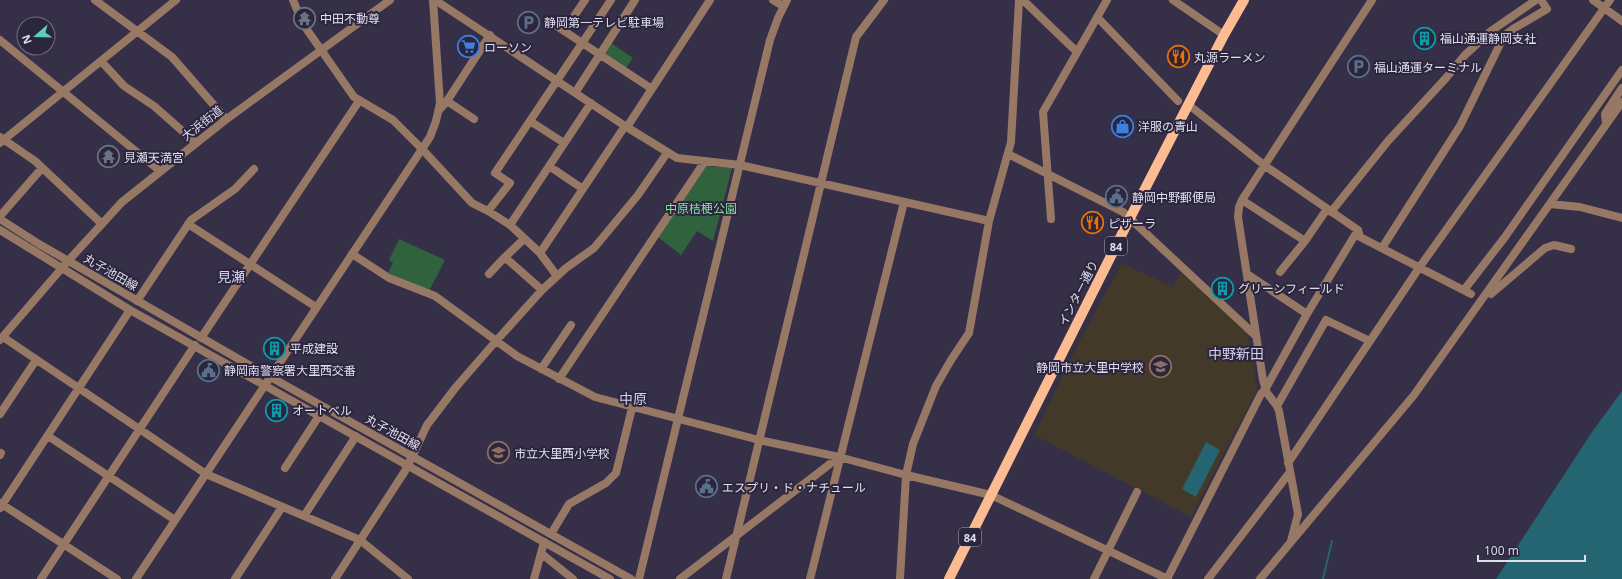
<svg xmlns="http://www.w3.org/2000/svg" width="1622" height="579" viewBox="0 0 1622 579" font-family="'Open Sans','Noto Sans JP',sans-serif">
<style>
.education{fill:#433929}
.green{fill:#30633d}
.water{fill:#256471}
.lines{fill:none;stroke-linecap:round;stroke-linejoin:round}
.stream{stroke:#256471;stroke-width:2}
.minor{stroke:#977864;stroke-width:8}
.tertiary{stroke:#977864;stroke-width:8}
.primary{stroke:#fcbb91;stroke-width:10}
.labels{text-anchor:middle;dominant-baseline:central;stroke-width:4;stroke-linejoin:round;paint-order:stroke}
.shield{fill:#2b253d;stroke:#aaa6b8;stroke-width:1}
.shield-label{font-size:11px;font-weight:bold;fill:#e0dded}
.poi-label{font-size:12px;fill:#e0dded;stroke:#2b253d;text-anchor:start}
.street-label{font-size:12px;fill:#e0dded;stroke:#2b253d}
.park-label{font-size:12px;fill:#7fe298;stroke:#2b253d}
.quarter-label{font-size:14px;fill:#d5cfef;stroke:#2b253d}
</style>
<rect width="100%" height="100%" fill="#352f48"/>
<path class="education" d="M1122,263L1173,287L1181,271L1246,332L1250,343L1257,390L1191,517L1034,435L1079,342Z"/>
<path class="green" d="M611,43L633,58L626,68L605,53Z
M706,166L732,168L713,241L697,231L681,255L658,237Z
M399,239L445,260L429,291L388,273L393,263L389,260Z"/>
<path class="water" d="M1622,391V579H1496L1592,432Z
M1206,442L1220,450L1196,497L1182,489Z"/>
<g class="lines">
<path class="stream" d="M1323,579L1332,541"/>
<path class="minor" d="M95,0L172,57L226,119
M293,0L303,24L354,97L393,120L422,149L472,203L488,211L510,225L540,253L557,276
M435,0L625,126L677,158L740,165L989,221
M773,0L783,6
M1023,0L1077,52
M1593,0L1622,21
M1097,17L1178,101
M549,21L652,89
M564,31L585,0
M0,40L160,171
M101,61L124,86L154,106L196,143
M575,93L635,0
M447,101L474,119
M1189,105L1264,165L1358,230L1360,237L1471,294
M439,110L447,101L490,35
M530,121L564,143
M1606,124L1605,114L1622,88
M627,127L710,0
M0,137L35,161L102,224
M0,143L176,0
M1008,154L1123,212L1256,336
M549,166L583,189
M1242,200L1305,241
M1550,204L1580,207L1622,218
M488,211L510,183L495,173L611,0
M1331,212L1388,141L1446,78L1465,55L1491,31L1536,0
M0,216L42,168
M1051,219L1043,112L1107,0
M188,224L316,307
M510,225L591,103
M1382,248L1460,126L1504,36L1513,29L1547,9L1541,0
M540,253L625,126
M352,254L389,278L435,296L517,356L595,397L759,440L839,457L906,475L991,495L1168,579
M503,259L524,239
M1280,272L1305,241L1327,209
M489,274L503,259L508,260L542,290
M1247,274L1307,314
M1464,290L1505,237L1622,70
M1491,294L1545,248L1554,245L1571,249
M137,301L191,220L235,189L254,169
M3,337L206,474L360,540L408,579
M201,338L359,101
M541,369L571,325
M559,379L705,161
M1277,406L1326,320L1370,341
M0,414L36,360
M48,436L175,520
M0,455L1,453
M410,461L427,425L456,387L496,341L542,290L566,268L594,248L638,195L667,153
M1288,463L1419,268L1610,0
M285,468L319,416
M0,503L117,579
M0,508L130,310
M304,516L356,436
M551,534L569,504L606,483L616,473L632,408
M1291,541L1298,514L1279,411L1277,406L1267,393L1263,380L1238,217L1239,207L1242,200L1372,0
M542,554L573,579
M41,579L195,345
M235,579L282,507
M534,579L544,542
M680,579L839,457
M726,579L856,37L884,0
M810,579L904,202
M900,579L906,475L913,444L936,386L951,360L969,333L989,221L1011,142L1019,0
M1094,579L1137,492
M1167,579L1261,394L1266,388L1307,314L1358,230
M1208,579L1290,472
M1260,579L1414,395L1622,102"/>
<path class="tertiary" d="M1173,0L1224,35
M0,219L39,244L242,361L631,579
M0,230L130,310L610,579
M0,340L68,261L122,202L224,121L390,0
M136,579L430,137L436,121L440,103L433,0
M335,579L405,471L409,462
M639,579L770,40L778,18L787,0"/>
<path class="primary" d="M949,579L1130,218L1224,35L1244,0"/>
</g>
<defs>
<symbol id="temple-ring" viewBox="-11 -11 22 22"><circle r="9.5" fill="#2b253d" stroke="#6b7280" stroke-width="1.5"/><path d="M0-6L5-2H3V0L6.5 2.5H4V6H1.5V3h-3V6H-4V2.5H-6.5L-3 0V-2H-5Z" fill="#6b7280"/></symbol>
<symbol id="parking-ring" viewBox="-11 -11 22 22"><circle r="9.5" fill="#2b253d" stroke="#5c6f8a" stroke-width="1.5"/><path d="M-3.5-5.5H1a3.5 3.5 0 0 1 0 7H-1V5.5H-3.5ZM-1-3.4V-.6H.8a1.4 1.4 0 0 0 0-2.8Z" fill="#5c6f8a"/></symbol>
<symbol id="building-ring" viewBox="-11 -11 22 22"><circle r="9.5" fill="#2b253d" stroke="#0f9aa8" stroke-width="1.5"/><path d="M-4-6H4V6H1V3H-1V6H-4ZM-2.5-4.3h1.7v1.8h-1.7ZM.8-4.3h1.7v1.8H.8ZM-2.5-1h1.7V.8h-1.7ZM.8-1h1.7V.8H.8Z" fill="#0f9aa8"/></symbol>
<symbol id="supermarket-ring" viewBox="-11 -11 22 22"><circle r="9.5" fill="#2b253d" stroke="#3f7fe0" stroke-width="1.5"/><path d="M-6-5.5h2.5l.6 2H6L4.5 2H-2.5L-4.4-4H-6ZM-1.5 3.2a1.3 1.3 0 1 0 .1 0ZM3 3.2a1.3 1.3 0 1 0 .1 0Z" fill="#3f7fe0"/></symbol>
<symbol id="restaurant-ring" viewBox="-11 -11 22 22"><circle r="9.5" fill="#2b253d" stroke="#e8710a" stroke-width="1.5"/><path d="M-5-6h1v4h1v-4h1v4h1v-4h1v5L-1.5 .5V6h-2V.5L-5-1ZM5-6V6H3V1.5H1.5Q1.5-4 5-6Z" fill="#e8710a"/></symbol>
<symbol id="shop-ring" viewBox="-11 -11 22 22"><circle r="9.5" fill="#2b253d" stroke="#3f7fe0" stroke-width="1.5"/><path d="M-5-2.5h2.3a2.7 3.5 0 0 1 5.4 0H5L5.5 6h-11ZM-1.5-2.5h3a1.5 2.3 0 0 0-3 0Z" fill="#3f7fe0"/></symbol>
<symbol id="civic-ring" viewBox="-11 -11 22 22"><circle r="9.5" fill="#2b253d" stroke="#5c6f8a" stroke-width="1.5"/><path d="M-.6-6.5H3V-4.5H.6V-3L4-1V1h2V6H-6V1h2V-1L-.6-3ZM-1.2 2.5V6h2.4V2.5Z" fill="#5c6f8a"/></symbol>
<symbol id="school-ring" viewBox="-11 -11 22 22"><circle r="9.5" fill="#2b253d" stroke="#8d6e63" stroke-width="1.5"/><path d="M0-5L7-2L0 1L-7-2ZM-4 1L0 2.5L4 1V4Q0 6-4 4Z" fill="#8d6e63"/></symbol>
</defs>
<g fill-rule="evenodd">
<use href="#temple-ring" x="292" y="6" width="25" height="25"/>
<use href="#parking-ring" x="516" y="10" width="25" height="25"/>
<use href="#building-ring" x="1412" y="26" width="25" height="25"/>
<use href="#supermarket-ring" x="456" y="34" width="25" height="25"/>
<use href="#restaurant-ring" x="1166" y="44" width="25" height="25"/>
<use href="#parking-ring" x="1346" y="54" width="25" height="25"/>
<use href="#shop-ring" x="1110" y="114" width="25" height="25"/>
<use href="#temple-ring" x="96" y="144" width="25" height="25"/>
<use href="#civic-ring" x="1104" y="184" width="25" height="25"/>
<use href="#restaurant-ring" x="1080" y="210" width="25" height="25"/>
<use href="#building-ring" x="1210" y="276" width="25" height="25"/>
<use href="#building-ring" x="262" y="336" width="25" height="25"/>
<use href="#school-ring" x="1148" y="354" width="25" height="25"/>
<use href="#civic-ring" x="196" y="358" width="25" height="25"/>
<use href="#building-ring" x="264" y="398" width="25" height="25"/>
<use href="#school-ring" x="486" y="440" width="25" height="25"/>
<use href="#civic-ring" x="694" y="474" width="25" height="25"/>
</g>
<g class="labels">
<g class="shield">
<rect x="1105" y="237" width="22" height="18" rx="3"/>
<rect x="959" y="528" width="22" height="18" rx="3"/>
</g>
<g class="shield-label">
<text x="1116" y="246">84</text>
<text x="970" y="537">84</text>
</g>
<g class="poi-label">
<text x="320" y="18">中田不動尊</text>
<text x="544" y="22">静岡第一テレビ駐車場</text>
<text x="1440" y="38">福山通運静岡支社</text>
<text x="484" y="47">ローソン</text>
<text x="1194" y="57">丸源ラーメン</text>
<text x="1374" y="67">福山通運ターミナル</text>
<text x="1138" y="126">洋服の青山</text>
<text x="124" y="157">見瀬天満宮</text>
<text x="1132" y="197">静岡中野郵便局</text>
<text x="1108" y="223">ピザーラ</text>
<text x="1238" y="288">グリーンフィールド</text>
<text x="290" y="348">平成建設</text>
<text x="1144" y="367" text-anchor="end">静岡市立大里中学校</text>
<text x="224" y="370">静岡南警察署大里西交番</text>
<text x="292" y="410">オートベル</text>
<text x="514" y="453">市立大里西小学校</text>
<text x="722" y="487">エスプリ・ド・ナチュール</text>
</g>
<g class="street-label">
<text transform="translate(202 123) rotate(-38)">大浜街道</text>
<text transform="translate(111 272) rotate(30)">丸子池田線</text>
<text transform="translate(1078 293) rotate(-63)">インター通り</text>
<text transform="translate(393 432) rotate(29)">丸子池田線</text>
</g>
<g class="park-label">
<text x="701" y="208">中原桔梗公園</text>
</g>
<g class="quarter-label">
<text x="231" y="276">見瀬</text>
<text x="1236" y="353">中野新田</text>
<text x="633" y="398">中原</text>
</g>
</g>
<g transform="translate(36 36) rotate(250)"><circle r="19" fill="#2b253d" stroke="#736f83"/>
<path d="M0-3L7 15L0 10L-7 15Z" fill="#5dceb9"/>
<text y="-6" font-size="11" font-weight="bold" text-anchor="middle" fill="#e0dded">N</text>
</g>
<path d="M1478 555v6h107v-6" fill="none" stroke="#e0dded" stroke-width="2"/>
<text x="1484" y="555" font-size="12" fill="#e0dded" stroke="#2b253d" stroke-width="3" paint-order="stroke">100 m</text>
</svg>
